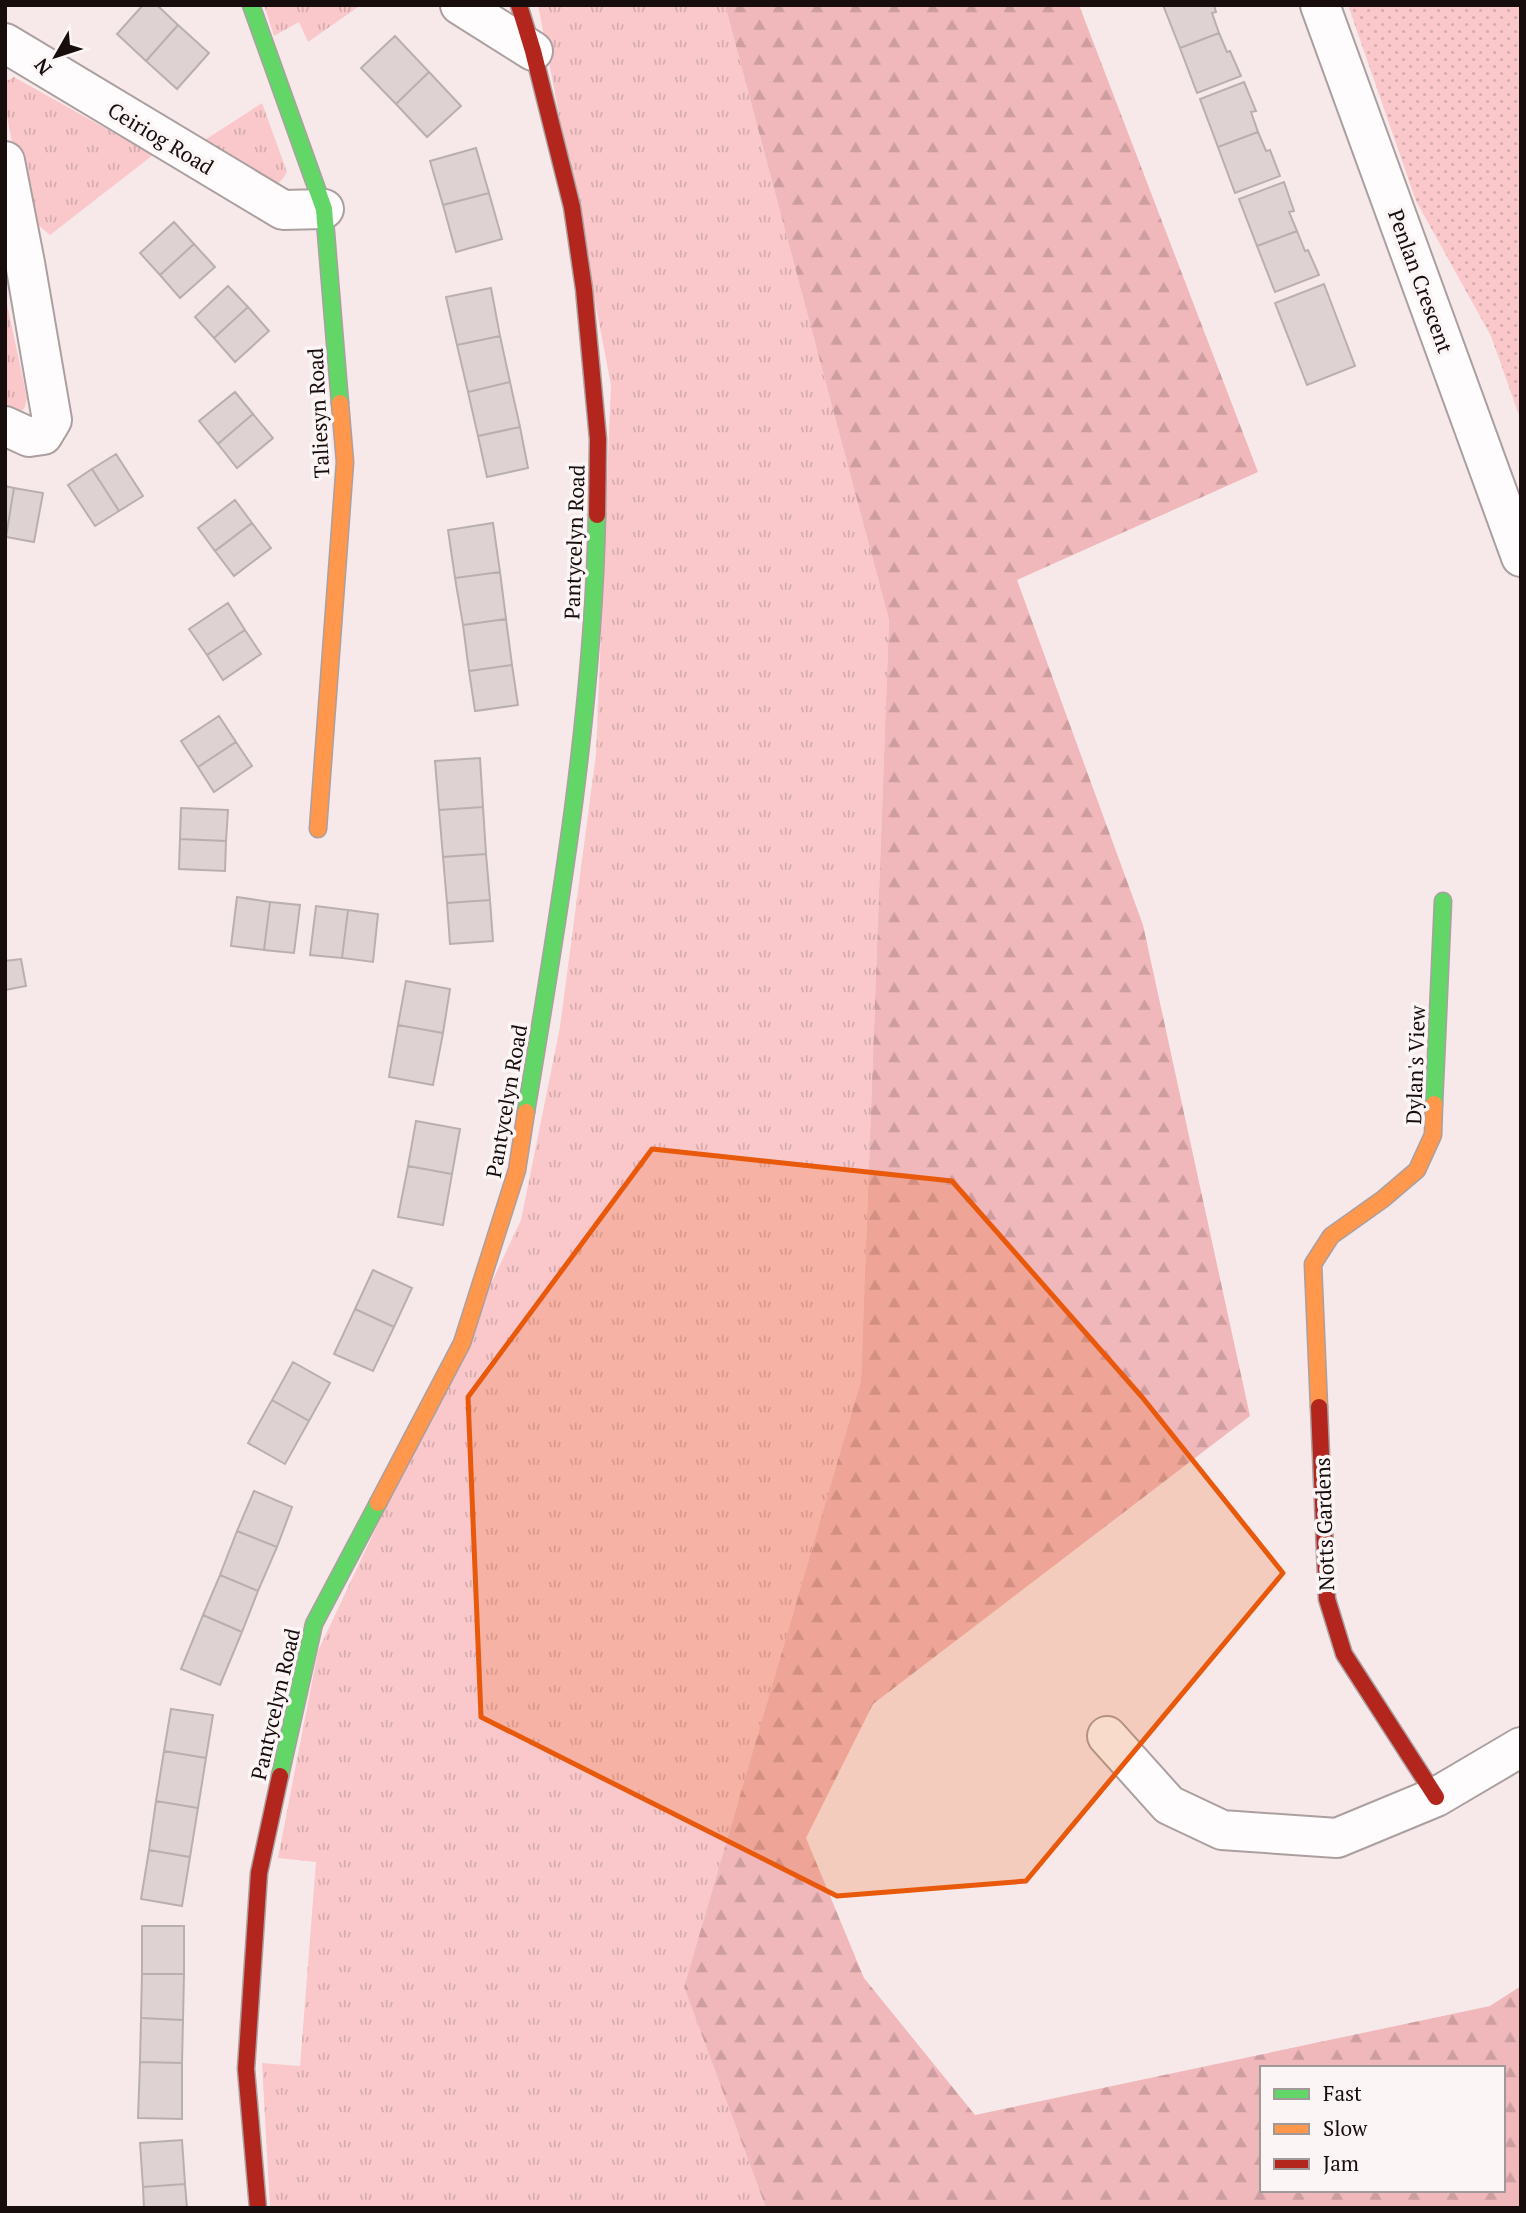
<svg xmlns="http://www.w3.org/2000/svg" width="1526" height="2213" viewBox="0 0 1526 2213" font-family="'PT Serif',serif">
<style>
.grass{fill:url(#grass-tufts)}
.forest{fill:url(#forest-firs);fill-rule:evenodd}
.park{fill:url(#park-dots)}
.building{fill:#ded2d2;stroke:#baafaf;stroke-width:2}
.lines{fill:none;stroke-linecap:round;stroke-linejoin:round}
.street-casing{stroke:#ab9fa0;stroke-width:42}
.fast-casing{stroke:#ab9fa0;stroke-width:19}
.slow-casing{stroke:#ab9fa0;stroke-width:19}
.jam-casing{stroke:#ab9fa0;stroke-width:19}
.street{stroke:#fefcfc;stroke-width:38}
.fast{stroke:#63d668;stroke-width:16}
.slow{stroke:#ff974d;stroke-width:16}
.jam{stroke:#b3261e;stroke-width:16}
.marked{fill:#e8590c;fill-opacity:0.2;stroke:#e8590c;stroke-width:5;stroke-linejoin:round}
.labels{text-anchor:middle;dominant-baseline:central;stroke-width:7;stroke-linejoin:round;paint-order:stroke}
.street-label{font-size:21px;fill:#170d0d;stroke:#fcf5f6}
</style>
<defs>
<pattern id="grass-tufts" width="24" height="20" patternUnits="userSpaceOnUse" patternTransform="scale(1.75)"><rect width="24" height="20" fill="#fac8cb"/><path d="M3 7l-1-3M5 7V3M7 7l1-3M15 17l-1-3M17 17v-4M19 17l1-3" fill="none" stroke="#d6abad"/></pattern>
<pattern id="forest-firs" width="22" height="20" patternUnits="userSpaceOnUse" patternTransform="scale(1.75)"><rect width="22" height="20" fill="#f0b8bb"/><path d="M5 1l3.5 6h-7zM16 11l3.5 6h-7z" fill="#cd9da0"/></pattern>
<pattern id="park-dots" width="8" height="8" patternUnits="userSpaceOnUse" patternTransform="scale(1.75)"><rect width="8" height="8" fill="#fac8cb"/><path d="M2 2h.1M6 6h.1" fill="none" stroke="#d6abad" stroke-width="1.8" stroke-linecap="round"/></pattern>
</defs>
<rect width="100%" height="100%" fill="#f7e9ea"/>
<path class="grass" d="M264,5H361L308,42L299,22L274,36Z
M538,5H725L889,620L861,1381L684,1987L766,2208H270L262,2063L300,2066L316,1862L278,1858L318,1651L521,1220L560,1027L596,754L611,385Z
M14,77L153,155L50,235L25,214L5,105V82Z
M262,103L287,172L282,180L275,185L197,145Z
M5,295L27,398L25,407L20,413L5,414Z"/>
<path class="forest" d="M725,5H1079L1258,472L1017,580L1143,925L1250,1416L873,1704L806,1838L864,1978L975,2115L1490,2006L1521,1986V2208H766L684,1987L861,1381L889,620ZM1262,2068H1503V2190H1262Z"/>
<path class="park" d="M1348,5H1521V421L1491,336L1416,201Z"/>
<path class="building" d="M143,5H157L178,25L146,61L117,34Z
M1163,5H1214L1216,12L1212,13L1219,33L1180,48Z
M178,25L209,53L177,89L146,61Z
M1219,33L1227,52L1230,51L1241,76L1197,93L1180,48Z
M395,36L429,72L396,104L361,68Z
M429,72L461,106L427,137L396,104Z
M1244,82L1256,111L1251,112L1258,132L1218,147L1200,99Z
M1258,132L1266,151L1270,150L1280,176L1235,193L1218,147Z
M476,148L489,193L443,205L430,161Z
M1284,182L1294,211L1289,212L1297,231L1257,246L1239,199Z
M489,193L502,239L456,252L443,205Z
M174,222L194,244L160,275L140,253Z
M1297,231L1305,251L1308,250L1319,275L1275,292L1257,246Z
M194,244L215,267L180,298L160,275Z
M1324,284L1355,366L1307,385L1275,303Z
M228,286L248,307L214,338L195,317Z
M491,288L500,336L457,345L446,297Z
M248,307L269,331L235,362L214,338Z
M500,336L510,382L468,392L457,345Z
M510,382L520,427L478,436L468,392Z
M235,392L253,414L218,444L199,421Z
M253,414L273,438L237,468L218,444Z
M520,427L528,468L487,477L478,436Z
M116,454L143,496L119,511L92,469Z
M92,469L119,511L95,526L68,485Z
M5,486L14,488L6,537H5Z
M14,488L43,493L34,542L6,537Z
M235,500L252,523L215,551L198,528Z
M252,523L271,548L234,576L215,551Z
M493,523L500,572L455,578L448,530Z
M500,572L506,619L463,625L455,578Z
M228,603L245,630L207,655L189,629Z
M506,619L512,665L469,671L463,625Z
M245,630L261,654L223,680L207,655Z
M512,665L518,705L475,711L469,671Z
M219,716L236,742L198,767L181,741Z
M236,742L252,766L214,792L198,767Z
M480,758L483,807L439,810L435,761Z
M483,807L486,854L443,857L439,810Z
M181,808L228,810L226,841L180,839Z
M180,839L226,841L225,871L179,869Z
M486,854L490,900L447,903L443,857Z
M237,897L270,902L264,950L231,946Z
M490,900L493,941L450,944L447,903Z
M270,902L300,905L294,953L264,950Z
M316,906L348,910L342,958L310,955Z
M348,910L378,914L373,962L342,958Z
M21,959L26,986L5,990V961Z
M406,981L450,989L443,1033L398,1025Z
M398,1025L443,1033L433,1085L389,1077Z
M416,1121L460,1129L452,1174L408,1166Z
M408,1166L452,1174L443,1225L398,1217Z
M373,1270L412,1288L394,1327L355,1309Z
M355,1309L394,1327L373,1371L334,1354Z
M293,1362L330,1383L309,1421L272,1400Z
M272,1400L309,1421L285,1464L248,1443Z
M254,1491L292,1507L277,1547L237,1531Z
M237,1531L277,1547L258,1591L220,1575Z
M220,1575L258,1591L242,1632L203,1615Z
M203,1615L242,1632L220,1685L181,1669Z
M171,1709L213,1715L206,1758L164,1751Z
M164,1751L206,1758L198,1808L156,1801Z
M156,1801L198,1808L190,1857L149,1850Z
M149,1850L190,1857L182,1906L141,1899Z
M142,1926H184V1974H142Z
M142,1974H184L183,2020L141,2018Z
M141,2018L183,2020L182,2063L140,2062Z
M140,2062L182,2063V2119L138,2118Z
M182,2140L185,2184L143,2187L140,2143Z
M185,2184L187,2208H144L143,2187Z"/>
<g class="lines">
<defs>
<path id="street" d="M460,5L533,51
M1320,5L1521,557
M5,43L283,210L324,209
M5,161L25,263L52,420L43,435L29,437L5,426
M1107,1736L1169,1805L1222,1830L1337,1838L1436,1797L1521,1747"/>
<path id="fast" d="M251,5L324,209L340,403
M1434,1104L1443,901
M526,1112C559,914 593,716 597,515
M280,1776L314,1624L378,1503"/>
<path id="slow" d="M318,829L345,462L340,403
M1319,1407L1313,1264L1331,1236L1383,1199L1417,1170L1433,1135L1434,1104
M378,1503L462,1343L517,1170L526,1112"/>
<path id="jam" d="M519,5L533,51L572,207L584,289L598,439L597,515
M1319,1407L1327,1599L1344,1654L1436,1797
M258,2208L246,2069L259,1873L280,1776"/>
</defs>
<use href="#street" class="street-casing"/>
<use href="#fast" class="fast-casing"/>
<use href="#slow" class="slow-casing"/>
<use href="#jam" class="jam-casing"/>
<use href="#street" class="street"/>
<use href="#fast" class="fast"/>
<use href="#slow" class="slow"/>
<use href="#jam" class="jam"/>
</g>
<path class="marked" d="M652,1149L952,1181L1142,1397L1283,1573L1026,1881L837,1896L481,1717L468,1397Z"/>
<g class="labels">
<g class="street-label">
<text transform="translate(161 138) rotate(31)">Ceiriog Road</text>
<text transform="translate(1421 281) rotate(70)">Penlan Crescent</text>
<text transform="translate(318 413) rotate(-93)">Taliesyn Road</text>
<text transform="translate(574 542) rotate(-88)">Pantycelyn Road</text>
<text transform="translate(1415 1065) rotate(-88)">Dylan's View</text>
<text transform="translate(506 1101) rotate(-80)">Pantycelyn Road</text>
<text transform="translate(1324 1524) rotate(-92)">Notts Gardens</text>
<text transform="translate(275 1704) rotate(-77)">Pantycelyn Road</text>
</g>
</g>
<rect width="1526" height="2213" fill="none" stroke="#170d0d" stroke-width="14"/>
<rect x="1260" y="2066" width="245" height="126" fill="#fcf5f6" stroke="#a09899" stroke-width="2"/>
<rect x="1274" y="2089" width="35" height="10" fill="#63d668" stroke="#a09899" stroke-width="2"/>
<text x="1323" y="2101" font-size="21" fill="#170d0d">Fast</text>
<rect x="1274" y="2124" width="35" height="10" fill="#ff974d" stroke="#a09899" stroke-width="2"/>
<text x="1323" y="2136" font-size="21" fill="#170d0d">Slow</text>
<rect x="1274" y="2159" width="35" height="10" fill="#b3261e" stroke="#a09899" stroke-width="2"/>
<text x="1323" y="2171" font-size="21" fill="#170d0d">Jam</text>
<g transform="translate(56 56) rotate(231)" stroke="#fcf5f6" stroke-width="5" paint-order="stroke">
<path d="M0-5L12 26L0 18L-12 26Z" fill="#170d0d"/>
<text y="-10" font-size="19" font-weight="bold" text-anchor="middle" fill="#170d0d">N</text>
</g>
</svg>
